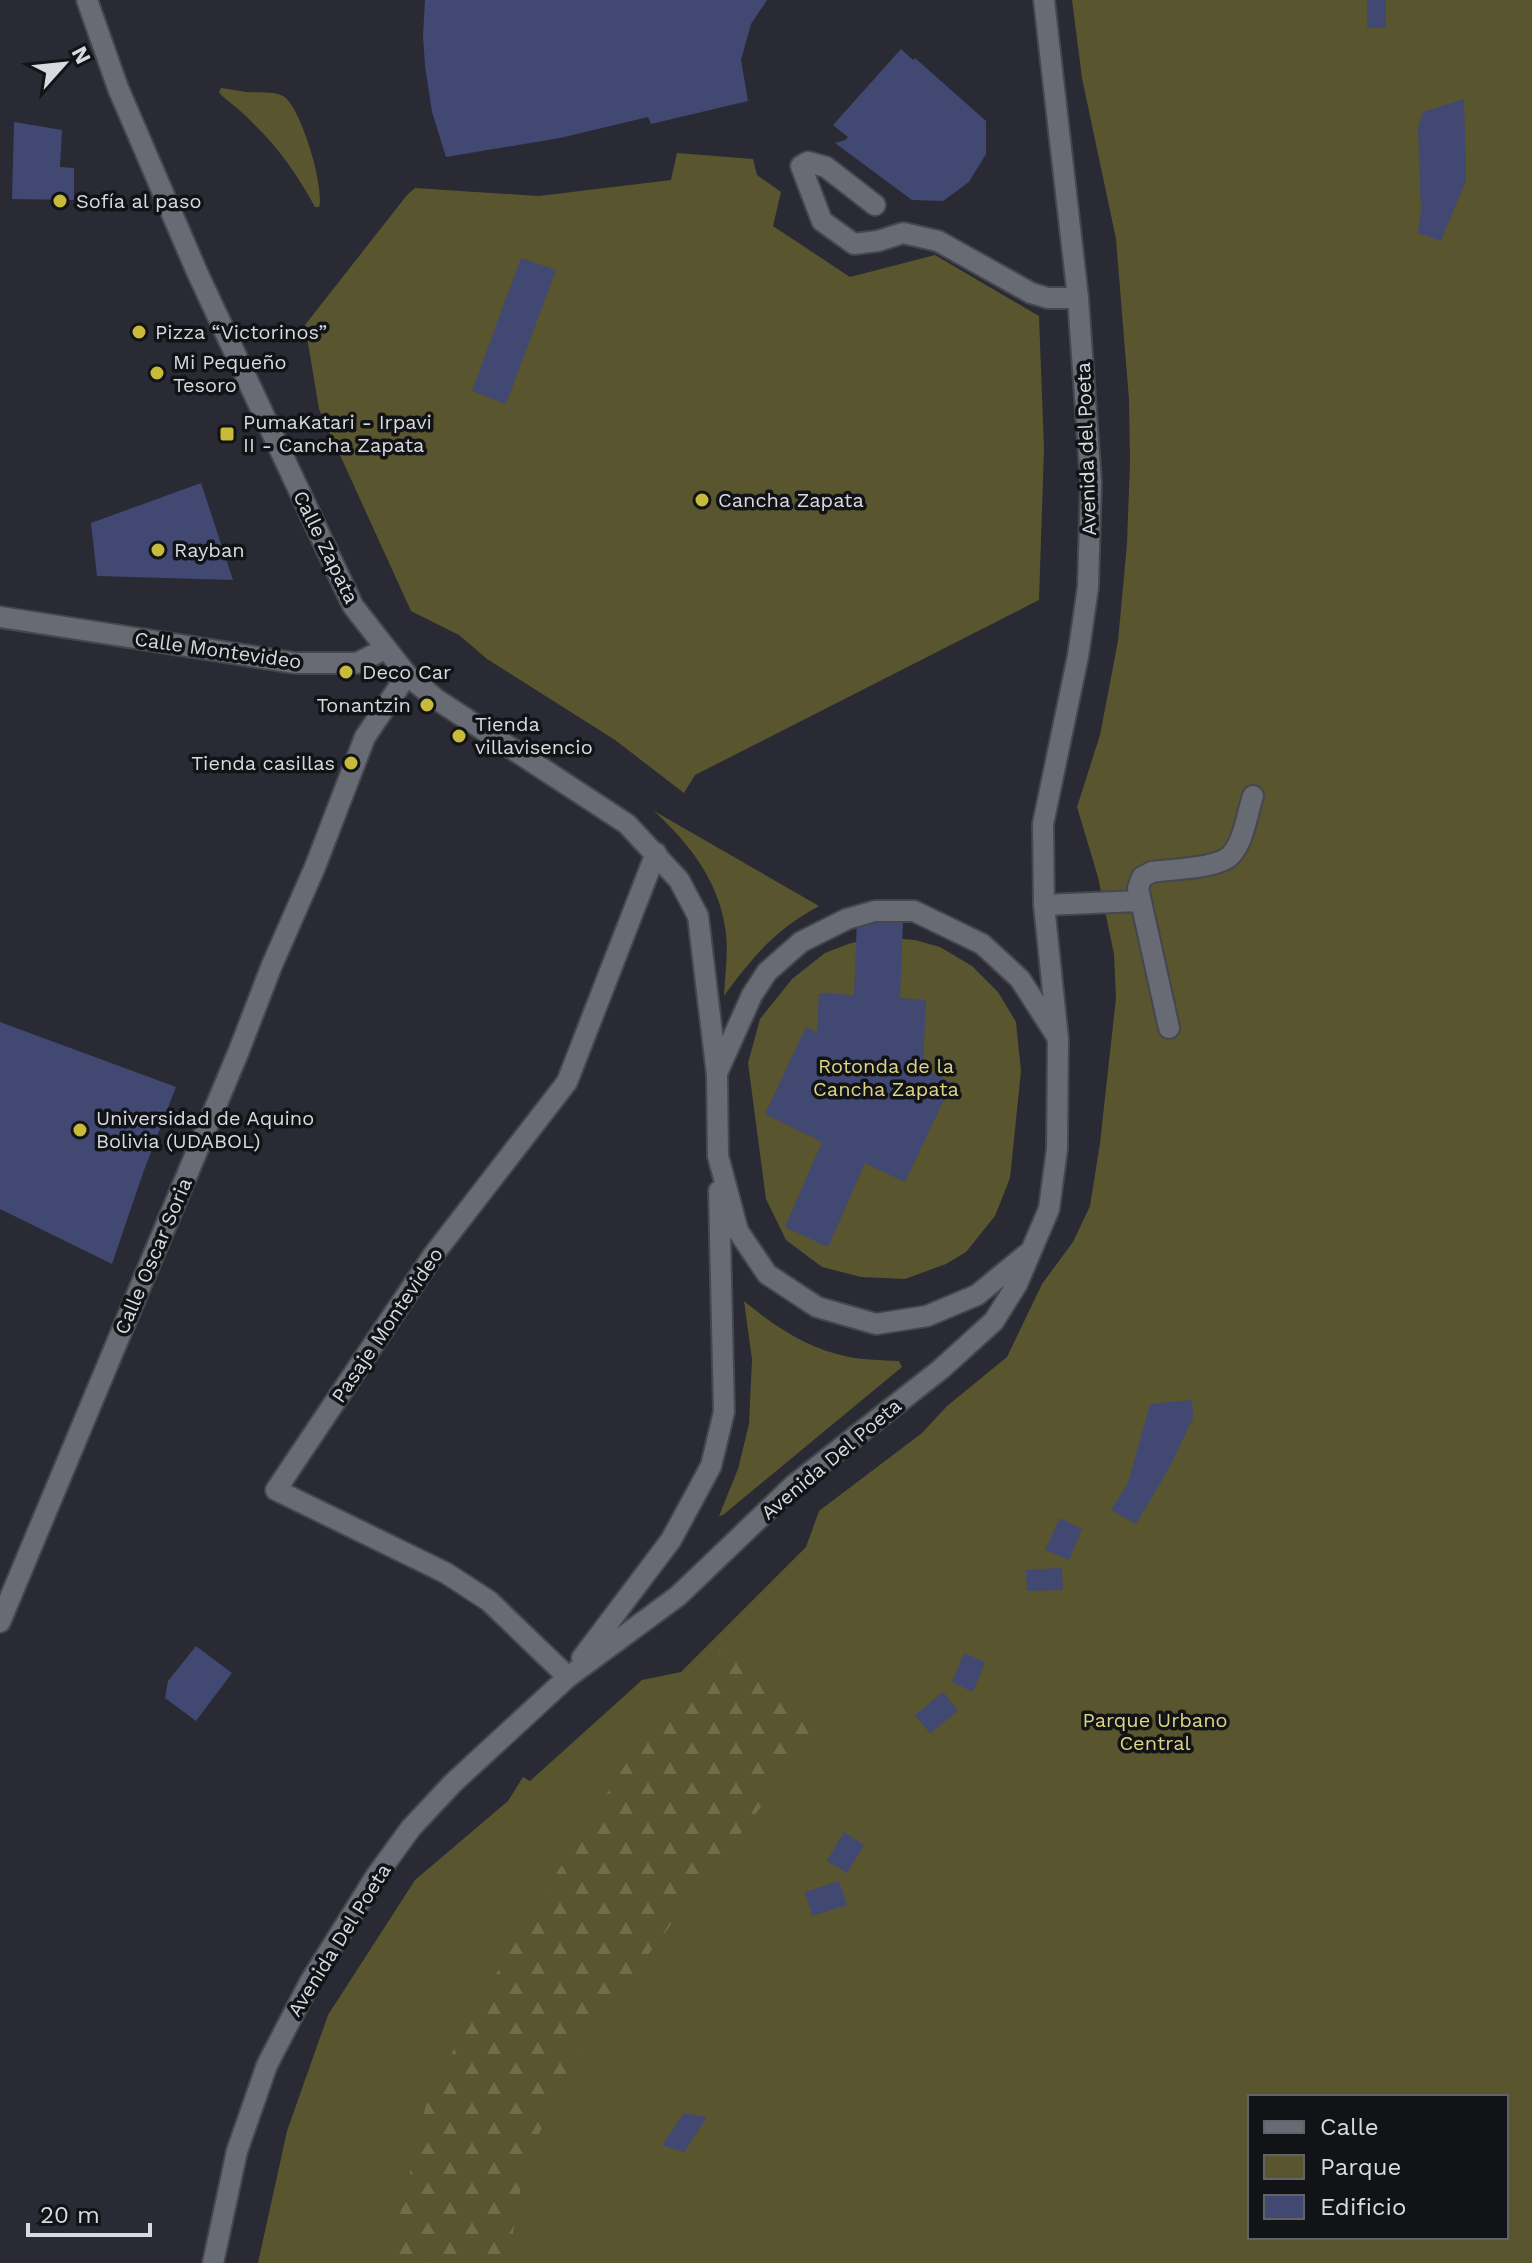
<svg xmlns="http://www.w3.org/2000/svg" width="1532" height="2263" viewBox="0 0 1532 2263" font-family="'Work Sans',sans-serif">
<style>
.green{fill:#59552e;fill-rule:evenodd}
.forest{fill:url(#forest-firs)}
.building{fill:#414872}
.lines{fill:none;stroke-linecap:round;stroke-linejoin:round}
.lane-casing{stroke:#45474e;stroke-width:24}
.street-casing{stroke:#45474e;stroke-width:24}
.secondary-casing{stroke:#45474e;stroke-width:24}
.lane{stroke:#686a74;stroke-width:20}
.street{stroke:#686a74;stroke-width:20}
.secondary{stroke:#686a74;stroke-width:20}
.poi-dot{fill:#c9bb3a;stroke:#121317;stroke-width:3}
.labels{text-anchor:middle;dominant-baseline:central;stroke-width:7;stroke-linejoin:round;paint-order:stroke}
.poi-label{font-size:20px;fill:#d9dae0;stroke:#121317;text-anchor:start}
.street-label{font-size:20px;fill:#d9dae0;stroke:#121317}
.park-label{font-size:20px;fill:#ddd585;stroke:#121317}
</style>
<defs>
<pattern id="forest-firs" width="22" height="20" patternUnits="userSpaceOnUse" patternTransform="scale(2)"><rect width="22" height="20" fill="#59552e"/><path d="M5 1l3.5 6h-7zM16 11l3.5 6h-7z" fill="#706d4c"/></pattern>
</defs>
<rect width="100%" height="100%" fill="#292a33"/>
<path class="green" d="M1072,0H1532V2263H258L287,2131L328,2015L415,1880L508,1801L523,1777L530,1781L642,1680L681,1672L806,1547L819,1511L922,1433L947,1406L1007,1357L1042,1284L1073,1242L1090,1206L1100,1143L1116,998L1114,954L1098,877L1077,807L1100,735L1118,641L1127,544L1130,462L1129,400L1116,239L1082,78ZM1250,2097H1506V2237H1250Z
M221,88C230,89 238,91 246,92C258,93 273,91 283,96C301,106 325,188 319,207H315C290,161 263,128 221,95L219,92Z
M677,153L753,159L757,175L781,192L773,226L850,277L935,255L1039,316L1044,449L1039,600L695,775L684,793L615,740L487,659L459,635L411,611L319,409L305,325L407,195L415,188L539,196L671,180Z
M654,811L819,906C775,930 753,956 724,996C725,974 729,949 725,927C718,880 688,842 654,811Z
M876,937L915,940L940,947L972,966L998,992L1016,1022L1021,1071L1010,1178L995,1216L966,1252L946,1264L905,1279L861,1277L822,1267L786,1240L766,1199L748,1063L760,1019L792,979L825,953L848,944Z
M744,1301C775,1327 808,1349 849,1357C865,1360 882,1360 899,1361L902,1367L723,1515L719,1516L738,1469L749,1424L752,1359Z"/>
<path class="forest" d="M723,1649L825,1723L580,2044L524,2167L508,2263H393L398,2223L428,2096L521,1929L629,1759Z"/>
<path class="building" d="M425,0H767L751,24L741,60L748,101L651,124L648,117L560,138L446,157L432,112L425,66L423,36Z
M1367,0H1386V28H1367Z
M901,49L913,60L915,58L986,121V154L969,182L943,201L912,200L835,143L845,140L848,137L833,125Z
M1464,99L1466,180L1441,241L1418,233L1421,210L1418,128L1423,112Z
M14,122L62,130L60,167L74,168V200L12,199Z
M521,258L556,270L506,404L472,391Z
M201,483L233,580L97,576L91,523Z
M857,919L903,922L900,998L926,1000L923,1068L952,1083L905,1182L865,1163L828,1247L785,1227L822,1142L765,1114L806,1027L817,1032L819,993L854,995Z
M0,1022L176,1087L143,1173L112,1264L0,1209Z
M1192,1400L1193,1418L1168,1470L1136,1524L1111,1510L1128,1483L1150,1404Z
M1060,1518L1082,1529L1069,1560L1045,1550Z
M1062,1568L1063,1590L1027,1591L1026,1570Z
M196,1646L232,1673L196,1721L165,1698L168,1681Z
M964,1653L985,1662L973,1692L952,1682Z
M943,1692L958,1711L930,1733L915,1715Z
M844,1832L864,1845L847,1873L827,1861Z
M839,1881L847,1905L812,1916L805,1892Z
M684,2113L707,2117L684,2152L662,2145Z"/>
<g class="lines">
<defs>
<path id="lane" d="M875,205L826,167L808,162L801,166L822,221L854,244L878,241L903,233L938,241L1031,293L1048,298H1078
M1044,905L1139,901
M1169,1028L1138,888L1142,877L1152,872C1171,869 1218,869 1231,855C1244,841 1247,814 1253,796"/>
<path id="street" d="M0,617L295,663H357L385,649
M0,1622L238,1053L272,965L315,867L365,737L407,675
M568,1677L489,1601L446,1573L276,1490L434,1254L567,1082L656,853"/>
<path id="secondary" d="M87,0L118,88L197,272L353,606L407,675L436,699L627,824L679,880L698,916L717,1075L718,1156L738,1231L767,1274L817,1307L876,1324L927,1316L977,1295L1027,1254
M717,1073L752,995L767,972L801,942L847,919L875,911H914L982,944L1020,979L1056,1035
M582,1658L671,1540L711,1466L724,1412L719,1191
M213,2263L237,2151L267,2065L310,1982L376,1876L411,1828L453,1783L568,1677L678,1596L794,1485L941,1369L994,1321L1017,1284L1049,1209L1057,1149L1058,1039L1044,905L1043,824L1078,656L1088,587L1091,483L1078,298L1044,0"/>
</defs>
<use href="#lane" class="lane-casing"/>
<use href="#street" class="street-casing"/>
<use href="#secondary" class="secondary-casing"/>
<use href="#lane" class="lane"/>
<use href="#street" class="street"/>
<use href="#secondary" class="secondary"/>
</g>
<g class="poi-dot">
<circle cx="60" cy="201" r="8"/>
<circle cx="139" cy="332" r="8"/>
<circle cx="157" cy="373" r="8"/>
<rect x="219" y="426" width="16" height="16" rx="4"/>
<circle cx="702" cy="500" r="8"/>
<circle cx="158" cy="550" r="8"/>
<circle cx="346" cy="672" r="8"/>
<circle cx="427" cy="705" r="8"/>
<circle cx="459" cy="736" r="8"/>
<circle cx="351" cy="763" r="8"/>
<circle cx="80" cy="1130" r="8"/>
</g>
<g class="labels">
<g class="poi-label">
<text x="76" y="201">Sofía al paso</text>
<text x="155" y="332">Pizza “Victorinos”</text>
<text x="173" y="362">Mi Pequeño<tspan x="173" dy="23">Tesoro</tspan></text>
<text x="243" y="422">PumaKatari - Irpavi<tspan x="243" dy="23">II - Cancha Zapata</tspan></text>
<text x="718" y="500">Cancha Zapata</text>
<text x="174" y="550">Rayban</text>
<text x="362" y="672">Deco Car</text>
<text x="411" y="705" text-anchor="end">Tonantzin</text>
<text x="475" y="724">Tienda<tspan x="475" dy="23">villavisencio</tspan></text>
<text x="335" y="763" text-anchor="end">Tienda casillas</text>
<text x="96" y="1118">Universidad de Aquino<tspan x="96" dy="23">Bolivia (UDABOL)</tspan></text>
</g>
<g class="street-label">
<text transform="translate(1086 449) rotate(-92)">Avenida del Poeta</text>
<text transform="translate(326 547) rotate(64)">Calle Zapata</text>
<text transform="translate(218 650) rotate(8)">Calle Montevideo</text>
<text transform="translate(153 1256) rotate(-67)">Calle Oscar Soria</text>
<text transform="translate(387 1325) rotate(-56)">Pasaje Montevideo</text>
<text transform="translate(831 1459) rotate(-40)">Avenida Del Poeta</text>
<text transform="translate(339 1940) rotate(-58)">Avenida Del Poeta</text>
</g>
<g class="park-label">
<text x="886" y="1066">Rotonda de la<tspan x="886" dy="23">Cancha Zapata</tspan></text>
<text x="1155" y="1720">Parque Urbano<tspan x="1155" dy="23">Central</tspan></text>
</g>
</g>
<rect x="1248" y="2095" width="260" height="144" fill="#121317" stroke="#626367" stroke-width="2"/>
<rect x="1264" y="2121" width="40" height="12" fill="#686a74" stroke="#626367" stroke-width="2"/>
<text x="1320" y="2135" font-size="24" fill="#d9dae0">Calle</text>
<rect x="1264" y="2155" width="40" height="24" fill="#59552e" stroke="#626367" stroke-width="2"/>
<text x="1320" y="2175" font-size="24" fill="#d9dae0">Parque</text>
<rect x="1264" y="2195" width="40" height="24" fill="#414872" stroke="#626367" stroke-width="2"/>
<text x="1320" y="2215" font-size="24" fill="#d9dae0">Edificio</text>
<g transform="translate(64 64) rotate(63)" stroke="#121317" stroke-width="6" paint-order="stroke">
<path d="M0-6L14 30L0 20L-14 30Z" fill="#d9dae0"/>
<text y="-12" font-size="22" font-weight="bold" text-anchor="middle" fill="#d9dae0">N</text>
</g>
<path d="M28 2223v12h122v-12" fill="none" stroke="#d9dae0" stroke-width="4"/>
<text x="40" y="2223" font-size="24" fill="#d9dae0" stroke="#121317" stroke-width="6" paint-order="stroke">20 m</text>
</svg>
